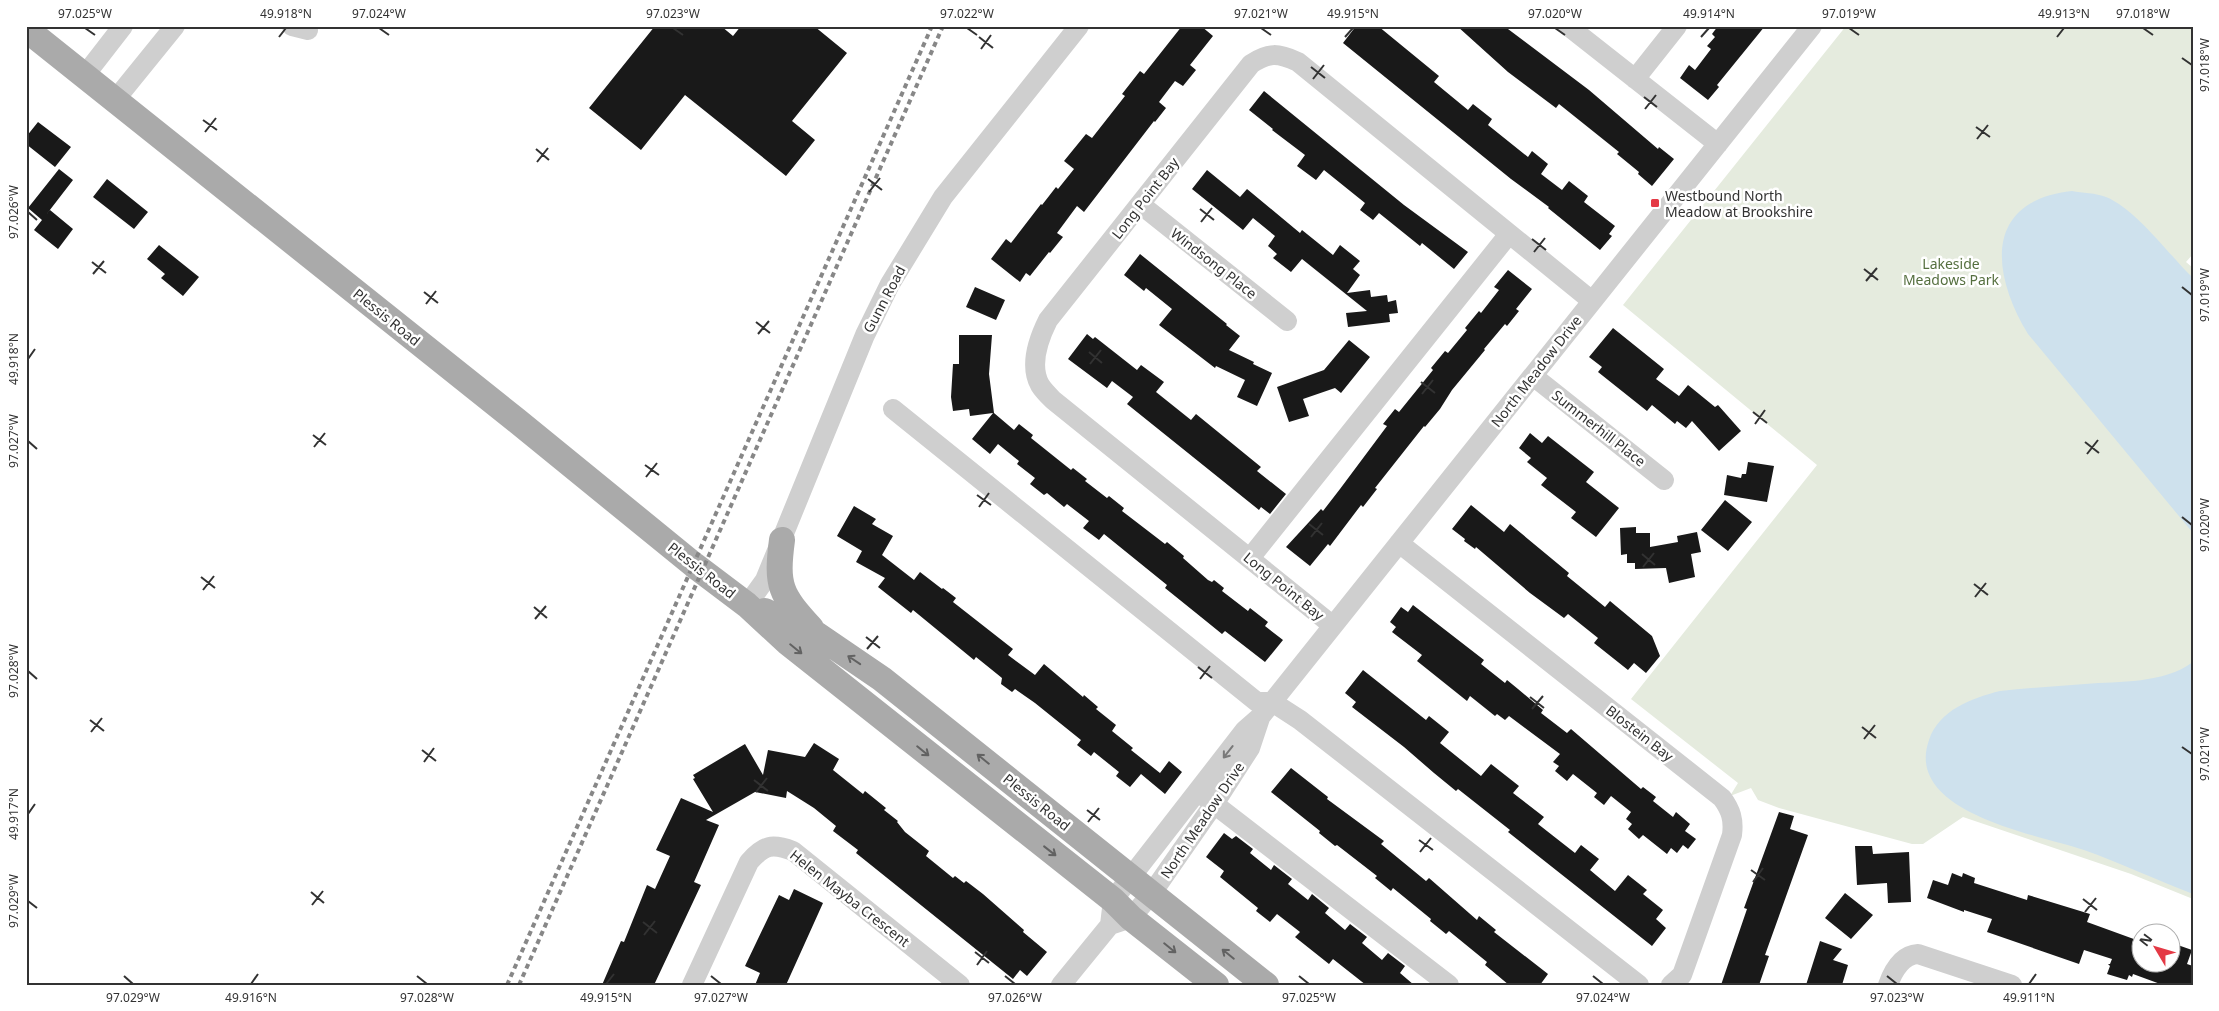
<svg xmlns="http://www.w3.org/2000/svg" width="2219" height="1011" viewBox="0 0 2219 1011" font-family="'Noto Sans',sans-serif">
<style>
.green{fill:#e5ebde}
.water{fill:#cee1ed}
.building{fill:#191919}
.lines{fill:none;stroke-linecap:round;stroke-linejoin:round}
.minor{stroke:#cfcfcf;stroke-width:20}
.major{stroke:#aaa;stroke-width:26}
.rail{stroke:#878787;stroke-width:4;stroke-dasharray:5 4;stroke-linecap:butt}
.oneway{stroke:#626262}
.oneway2{stroke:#797979}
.ticks{fill:none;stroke:#323232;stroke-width:2}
.poi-dot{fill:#e43945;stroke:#fff;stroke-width:2}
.labels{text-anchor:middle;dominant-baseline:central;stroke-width:5;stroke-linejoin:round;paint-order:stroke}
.poi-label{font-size:14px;fill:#323232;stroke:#fff;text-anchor:start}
.street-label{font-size:14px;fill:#323232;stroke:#fff}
.park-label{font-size:14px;fill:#556f3f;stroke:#fff}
.neatline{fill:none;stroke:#323232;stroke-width:2}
.ticks-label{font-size:12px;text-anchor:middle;fill:#323232}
</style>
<rect width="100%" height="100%" fill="#fff"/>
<path class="green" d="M1846,26H2193V254L2186,262L2193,268V899L2131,874L1963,817L1923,844H1912L1779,808L1758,800L1751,788L1730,796L1738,783L1631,699L1817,465L1623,305Z"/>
<path class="water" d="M2072,191C2082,193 2096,193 2106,197C2136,209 2169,255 2193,278V533L2028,334C1992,275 1982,201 2072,191Z
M2193,662V894C2156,880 2121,863 2084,850C2039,835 1903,813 1929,740C1939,710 1972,698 2000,691C2028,688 2057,686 2085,684C2120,681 2163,684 2193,662Z"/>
<path class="building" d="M655,26H721L733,36L741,26H814L847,53L792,121L815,140L786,176L685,95L641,150L589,108Z
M1182,26H1201L1213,36L1190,65L1196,70L1183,86L1175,81L1159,102L1166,108L1155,122L1154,121L1084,212L1077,206L1057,233L1063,237L1050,253L1049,252L1030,276L1026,273L1020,282L991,259L1006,239L1011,243L1041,204L1042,205L1056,187L1058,189L1074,169L1064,161L1086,134L1092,138L1125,96L1122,94L1140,71L1144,74Z
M1356,26H1378L1439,76L1434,82L1468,110L1473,104L1492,119L1488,125L1528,157L1532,151L1548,164L1541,174L1562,190L1569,181L1588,196L1584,202L1615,226L1609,234L1612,236L1600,250L1548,208L1549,207L1511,179L1343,43Z
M1457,26H1504L1589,90L1658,149L1659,147L1674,159L1652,186L1638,174L1639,172L1617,154L1619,152L1559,104L1556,108L1508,72Z
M1718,26H1765L1717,85L1719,87L1708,100L1680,78L1689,65L1695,70L1711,49L1707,46L1715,37L1712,34Z
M1264,91L1404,205L1468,252L1454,269L1422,243L1420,246L1379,213L1373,220L1360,210L1365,203L1324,170L1316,180L1297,166L1305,155L1272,130L1273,129L1249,110Z
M38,122L71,147L55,167L26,144V137Z
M59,169L73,180L46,215L50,210L73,229L58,249L34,230L42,220L28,208Z
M1207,170L1240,197L1247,189L1300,233L1302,230L1333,255L1340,245L1360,261L1353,269L1360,275L1347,293L1370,290L1371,297L1387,295L1388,302L1396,300L1398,313L1389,314L1390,322L1348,327L1346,313L1367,311L1302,259L1291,272L1273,258L1277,254L1268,246L1275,236L1253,218L1243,230L1192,189Z
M107,179L148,212L134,229L93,197Z
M159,245L199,277L183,296L161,278L165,274L147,259Z
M1140,254L1227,324L1226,325L1240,336L1229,350L1254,362L1253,364L1272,373L1257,406L1237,397L1245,380L1216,366L1215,368L1159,325L1172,309L1146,288L1144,291L1124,275Z
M1508,270L1532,289L1516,309L1519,311L1507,326L1505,324L1484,349L1485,350L1452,390L1440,409L1425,427L1424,426L1375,488L1377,489L1363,507L1361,505L1330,546L1328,544L1310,566L1286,547L1321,509L1323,511L1340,489L1387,426L1383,424L1395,409L1399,412L1433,370L1431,368L1445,351L1448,353L1467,330L1465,328L1479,311L1481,313L1499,290L1494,287Z
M975,287L1005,300L996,320L966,307Z
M1613,328L1664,369L1656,379L1679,396L1688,385L1715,407L1718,405L1741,431L1719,451L1692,421L1686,428L1677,421L1675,424L1652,405L1647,411L1598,372L1602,367L1589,357Z
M1087,334L1093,339L1095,337L1137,370L1141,365L1164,382L1156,392L1191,420L1196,414L1261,467L1257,471L1286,494L1270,514L1261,507L1259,510L1127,404L1133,397L1112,381L1107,388L1068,359Z
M959,335H992L989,374L994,413L1014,430L1019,424L1033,435L1031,438L1071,470L1073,468L1087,479L1085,481L1107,498L1109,496L1124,508L1122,511L1165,544L1167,542L1184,556L1183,558L1208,580L1212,582L1214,580L1224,588L1222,591L1248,611L1250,608L1268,622L1265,626L1283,640L1265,662L1225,631L1222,634L1201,617L1165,588L1167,585L1104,534L1099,540L1083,528L1089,521L1067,504L1064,507L1047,493L1044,495L1030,484L1035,478L1017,464L1019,461L998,444L990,454L972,439L993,413L970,416L969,409L953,411L951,397L953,364H959Z
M1349,340L1370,357L1341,393L1335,388L1303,399L1309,416L1289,422L1277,387L1324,370Z
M1530,433L1542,443L1548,436L1594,472L1586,482L1619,508L1596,537L1571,518L1576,512L1541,485L1547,478L1527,462L1531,458L1519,448Z
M1748,462L1774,466L1767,502L1724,495L1727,475L1741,478L1742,474H1746Z
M1725,500L1752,522L1728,551L1701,530Z
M1471,505L1504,532L1510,524L1569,573L1567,576L1605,607L1610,601L1652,636L1660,656L1646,673L1634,663L1628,670L1594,643L1598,638L1568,614L1564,618L1530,593L1476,547L1475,549L1464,541L1465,539L1452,529Z
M854,506L876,519L872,524L893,536L882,555L914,580L920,572L942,589L943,588L956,598L953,602L1013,649L1008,655L1035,675L1044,664L1083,697L1084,695L1098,707L1096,709L1116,725L1112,731L1133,748L1131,750L1160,773L1169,761L1182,772L1165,794L1141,774L1130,787L1116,776L1119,772L1094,752L1091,756L1077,745L1081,740L1035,703L1015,689L1012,692L1001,684L1002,678L976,657L974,660L913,610L911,613L878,587L885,578L856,562L862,551L837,536Z
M1636,527V533H1650V547L1678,542L1677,536L1697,532L1701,552L1691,554L1695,577L1669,583L1666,568L1635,569V563H1627V554L1621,555L1620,528Z
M1413,605L1484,660L1481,664L1505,683L1507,680L1518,689L1543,710L1541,713L1567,733L1571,729L1641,789L1643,787L1656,797L1653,801L1673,817L1676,812L1690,824L1685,831L1696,839L1688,849L1683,845L1677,853L1671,848L1667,854L1643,835L1639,839L1628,829L1632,824L1626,819L1631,812L1611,796L1604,805L1594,797L1597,793L1573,774L1567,781L1555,771L1559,766L1553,762L1560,754L1509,716L1505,720L1497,714L1495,716L1470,696L1467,701L1417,661L1422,655L1392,632L1396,627L1390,622L1401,607L1408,612Z
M1363,670L1426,720L1429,716L1449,732L1440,743L1481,776L1491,764L1519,786L1513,793L1544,817L1538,824L1575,853L1581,845L1599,859L1590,870L1615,891L1628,875L1647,890L1643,894L1663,910L1656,919L1666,928L1652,946L1508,832L1510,830L1458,789L1456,791L1434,773L1404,747L1352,707L1356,702L1345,693Z
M814,743L839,759L833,770L863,794L865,791L886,808L884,810L898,821L897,822L905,832L929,851L926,856L953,878L955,876L964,883L966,881L983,894L1024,930L1023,932L1047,952L1027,976L1020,970L1013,979L856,853L858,850L833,831L836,826L814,808L787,791L786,798L755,792L706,820L719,825L694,882L701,885L654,985H602L621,941L624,942L647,885L655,889L670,856L656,850L681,798L713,812L693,779L695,778L693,775L745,744L763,775L768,750L805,757Z
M1291,768L1328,797L1327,799L1384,841L1381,844L1426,881L1429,878L1477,920L1479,916L1496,930L1494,932L1548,974L1540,985H1509L1485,965L1487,962L1449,931L1446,934L1430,921L1431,919L1393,888L1391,891L1375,878L1377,876L1337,845L1335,846L1319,833L1320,831L1271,792Z
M1779,812L1794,816L1790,829L1808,835L1765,955L1769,956L1759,985H1721L1747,909L1744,908Z
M1224,833L1232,839L1236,836L1253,849L1250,853L1271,870L1274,865L1292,879L1288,884L1308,900L1312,894L1329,908L1325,913L1345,930L1350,924L1367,937L1362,943L1382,960L1388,953L1405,966L1400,973L1414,985H1366L1333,959L1329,964L1295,937L1300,932L1277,914L1270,922L1256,911L1258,908L1220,877L1224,871L1206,857Z
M1855,846H1872L1873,854L1909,852L1911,902L1888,903L1887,883L1857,885Z
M1952,873L1962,877L1963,873L1975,878L1974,883L2027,900L2028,895L2090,914L2087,922L2142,942V964H2172V943L2192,950L2187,964L2193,966V985H2163L2133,974L2132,977L2129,975L2127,980L2107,974L2110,966L2108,964H2110L2112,959L2084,950L2079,964L1987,932L1992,919L1964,910V912L1927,898L1933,880L1948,885Z
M794,889L823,903L786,985H755L760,973L745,966L779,895L789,900Z
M1845,893L1873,915L1851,939L1825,918Z
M1820,941L1842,949L1833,960L1848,965L1842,985H1806Z"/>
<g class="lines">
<path class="minor" d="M292,26L308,30
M1568,26L1718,144
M85,75L123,26
M1635,79L1677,26
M115,100L175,26
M1140,204L1287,321
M1533,376L1664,480
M893,409L1257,702H1272L1300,720L1639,985
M1399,543L1722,798C1731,810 1734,820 1732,835L1682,975L1671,985
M1250,558L1509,234
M747,605L765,580L865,335L890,284L943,197L1079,26
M1332,625L1053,400C1049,396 1043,390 1040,385C1029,365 1039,338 1048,320L1251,64C1269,52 1278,53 1298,62L1592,301
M1205,797L1449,985
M1110,925L1113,900L1245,730L1261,716L1812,26
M692,985L749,862C764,845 772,843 793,851L960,985
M1061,985L1110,925L1131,918L1152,893L1214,804L1250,748L1260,718
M1888,985C1893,971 1902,955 1918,954L2012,985"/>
<path class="major" d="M26,29L516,420L694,565L747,605L787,642L1113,900L1131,918L1216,985
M782,540C776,586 780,594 811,628
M765,611L786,622L816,634L882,679L1266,985"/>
<path class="rail" d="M507,985L932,26
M519,985L943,26"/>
</g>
<defs><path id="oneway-shaft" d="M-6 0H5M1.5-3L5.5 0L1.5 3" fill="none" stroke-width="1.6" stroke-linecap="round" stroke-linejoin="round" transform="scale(1.25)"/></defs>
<g class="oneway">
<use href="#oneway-shaft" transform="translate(796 649) rotate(39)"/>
<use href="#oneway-shaft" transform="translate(854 660) rotate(-146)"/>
<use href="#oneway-shaft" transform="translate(923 751) rotate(39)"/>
<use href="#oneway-shaft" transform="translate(983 759) rotate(-141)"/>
<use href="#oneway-shaft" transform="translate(1050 851) rotate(38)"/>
<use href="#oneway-shaft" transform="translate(1170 948) rotate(39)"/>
<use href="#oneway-shaft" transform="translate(1228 954) rotate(-141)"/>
</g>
<use class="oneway2" href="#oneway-shaft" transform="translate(1228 752) rotate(128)"/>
<path class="ticks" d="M85,28L95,35M379,28L389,35M673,28L683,35M967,28L977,35M1261,28L1271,35M1555,28L1565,35M1849,28L1859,35M2143,28L2153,35M279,37L286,28M979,37L993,48M1345,37L1353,28M1701,37L1709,28M2057,37L2064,28M981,49L991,35M2182,58L2192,65M1311,67L1325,78M1313,79L1324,65M1644,97L1657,107M1645,109L1656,95M203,120L217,130M1976,127L1990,137M205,132L216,118M1977,139L1988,125M536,149L549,160M537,162L548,148M868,179L882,190M869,192L880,178M1200,209L1214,220M28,212L37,220M1201,222L1212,208M1532,239L1546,250M1534,252L1545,238M92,262L106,273M1864,269L1878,280M93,274L104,261M1866,281L1877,268M2182,287L2192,295M424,292L438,303M426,304L436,291M756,322L770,333M758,334L769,321M1089,352L1102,363M28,359L35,349M1090,364L1101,350M1421,382L1435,393M1422,394L1433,380M1753,412L1767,423M1755,424L1765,410M313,435L326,445M28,441L37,449M2085,442L2099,453M314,447L325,433M2087,454L2098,440M645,465L659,475M646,477L657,463M977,495L991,505M979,507L989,493M2182,517L2192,525M1309,524L1323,535M1311,537L1322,523M1642,554L1655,565M1643,567L1654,553M201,577L215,588M1974,584L1988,595M203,590L214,576M1975,597L1986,583M534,607L547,618M535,619L546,606M866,637L880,648M867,649L878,636M1198,667L1212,678M28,671L37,679M1200,679L1210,666M1530,697L1544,708M1532,709L1543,696M90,720L104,731M1862,727L1876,738M91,732L102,718M1864,739L1875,725M2182,747L2192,754M422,750L436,761M424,762L434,748M754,780L768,791M756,792L767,778M1087,810L1100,820M28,814L35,804M1088,822L1099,808M1419,840L1433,850M1420,852L1431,838M1751,870L1765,880M1753,882L1763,868M311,892L324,903M2083,899L2097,910M28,901L37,908M312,905L323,891M2085,912L2096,898M643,922L657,933M644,935L655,921M975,952L989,963M977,965L987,951M124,976L133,984M417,976L427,984M711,976L721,984M1005,976L1015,984M1299,976L1309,984M1593,976L1603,984M1887,976L1897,984M251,984L258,974M606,984L614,974M2029,984L2036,974"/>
<rect class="poi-dot" x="1650" y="198" width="10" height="10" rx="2.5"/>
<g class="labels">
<g class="poi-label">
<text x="1665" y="195">Westbound North<tspan x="1665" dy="16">Meadow at Brookshire</tspan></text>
</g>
<g class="street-label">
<text transform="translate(1145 198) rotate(-52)">Long Point Bay</text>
<text transform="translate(1214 263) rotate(38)">Windsong Place</text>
<text transform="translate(884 299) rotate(-62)">Gunn Road</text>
<text transform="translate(387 317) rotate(39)">Plessis Road</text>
<text transform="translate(1536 371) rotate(-52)">North Meadow Drive</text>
<text transform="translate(1599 428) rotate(38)">Summerhill Place</text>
<text transform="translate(702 570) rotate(38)">Plessis Road</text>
<text transform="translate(1284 586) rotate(39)">Long Point Bay</text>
<text transform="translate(1640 733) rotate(38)">Blostein Bay</text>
<text transform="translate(1037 802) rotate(39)">Plessis Road</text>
<text transform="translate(1202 820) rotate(-56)">North Meadow Drive</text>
<text transform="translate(850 898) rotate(38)">Helen Mayba Crescent</text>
</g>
<g class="park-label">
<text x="1951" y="263">Lakeside<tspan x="1951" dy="16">Meadows Park</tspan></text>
</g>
</g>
<rect width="2219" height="1011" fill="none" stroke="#ffffff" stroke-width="55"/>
<g transform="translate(2156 948) rotate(308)"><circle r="24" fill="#ffffff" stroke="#adadad"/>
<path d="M0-4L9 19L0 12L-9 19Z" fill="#e43945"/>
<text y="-8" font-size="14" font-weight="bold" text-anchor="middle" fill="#323232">N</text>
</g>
<rect x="28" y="28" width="2164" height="956" class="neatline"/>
<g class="ticks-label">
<text x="85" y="18">97.025°W</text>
<text x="286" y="18">49.918°N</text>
<text x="379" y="18">97.024°W</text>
<text x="673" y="18">97.023°W</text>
<text x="967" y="18">97.022°W</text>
<text x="1261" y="18">97.021°W</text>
<text x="1353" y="18">49.915°N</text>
<text x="1555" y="18">97.020°W</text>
<text x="1709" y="18">49.914°N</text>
<text x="1849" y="18">97.019°W</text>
<text x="2064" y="18">49.913°N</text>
<text x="2143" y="18">97.018°W</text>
<text transform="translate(2205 65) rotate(-90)" y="4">97.018°W</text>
<text transform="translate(14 212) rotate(-90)" y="4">97.026°W</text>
<text transform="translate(2205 295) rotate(-90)" y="4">97.019°W</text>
<text transform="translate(14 359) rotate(-90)" y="4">49.918°N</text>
<text transform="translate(14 441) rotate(-90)" y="4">97.027°W</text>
<text transform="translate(2205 525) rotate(-90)" y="4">97.020°W</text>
<text transform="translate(14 671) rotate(-90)" y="4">97.028°W</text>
<text transform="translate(2205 754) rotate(-90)" y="4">97.021°W</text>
<text transform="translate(14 814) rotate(-90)" y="4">49.917°N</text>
<text transform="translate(14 901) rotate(-90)" y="4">97.029°W</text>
<text x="133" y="1002">97.029°W</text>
<text x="251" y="1002">49.916°N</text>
<text x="427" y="1002">97.028°W</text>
<text x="606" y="1002">49.915°N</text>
<text x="721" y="1002">97.027°W</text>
<text x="1015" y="1002">97.026°W</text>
<text x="1309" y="1002">97.025°W</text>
<text x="1603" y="1002">97.024°W</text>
<text x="1897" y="1002">97.023°W</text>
<text x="2029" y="1002">49.911°N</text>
</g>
</svg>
